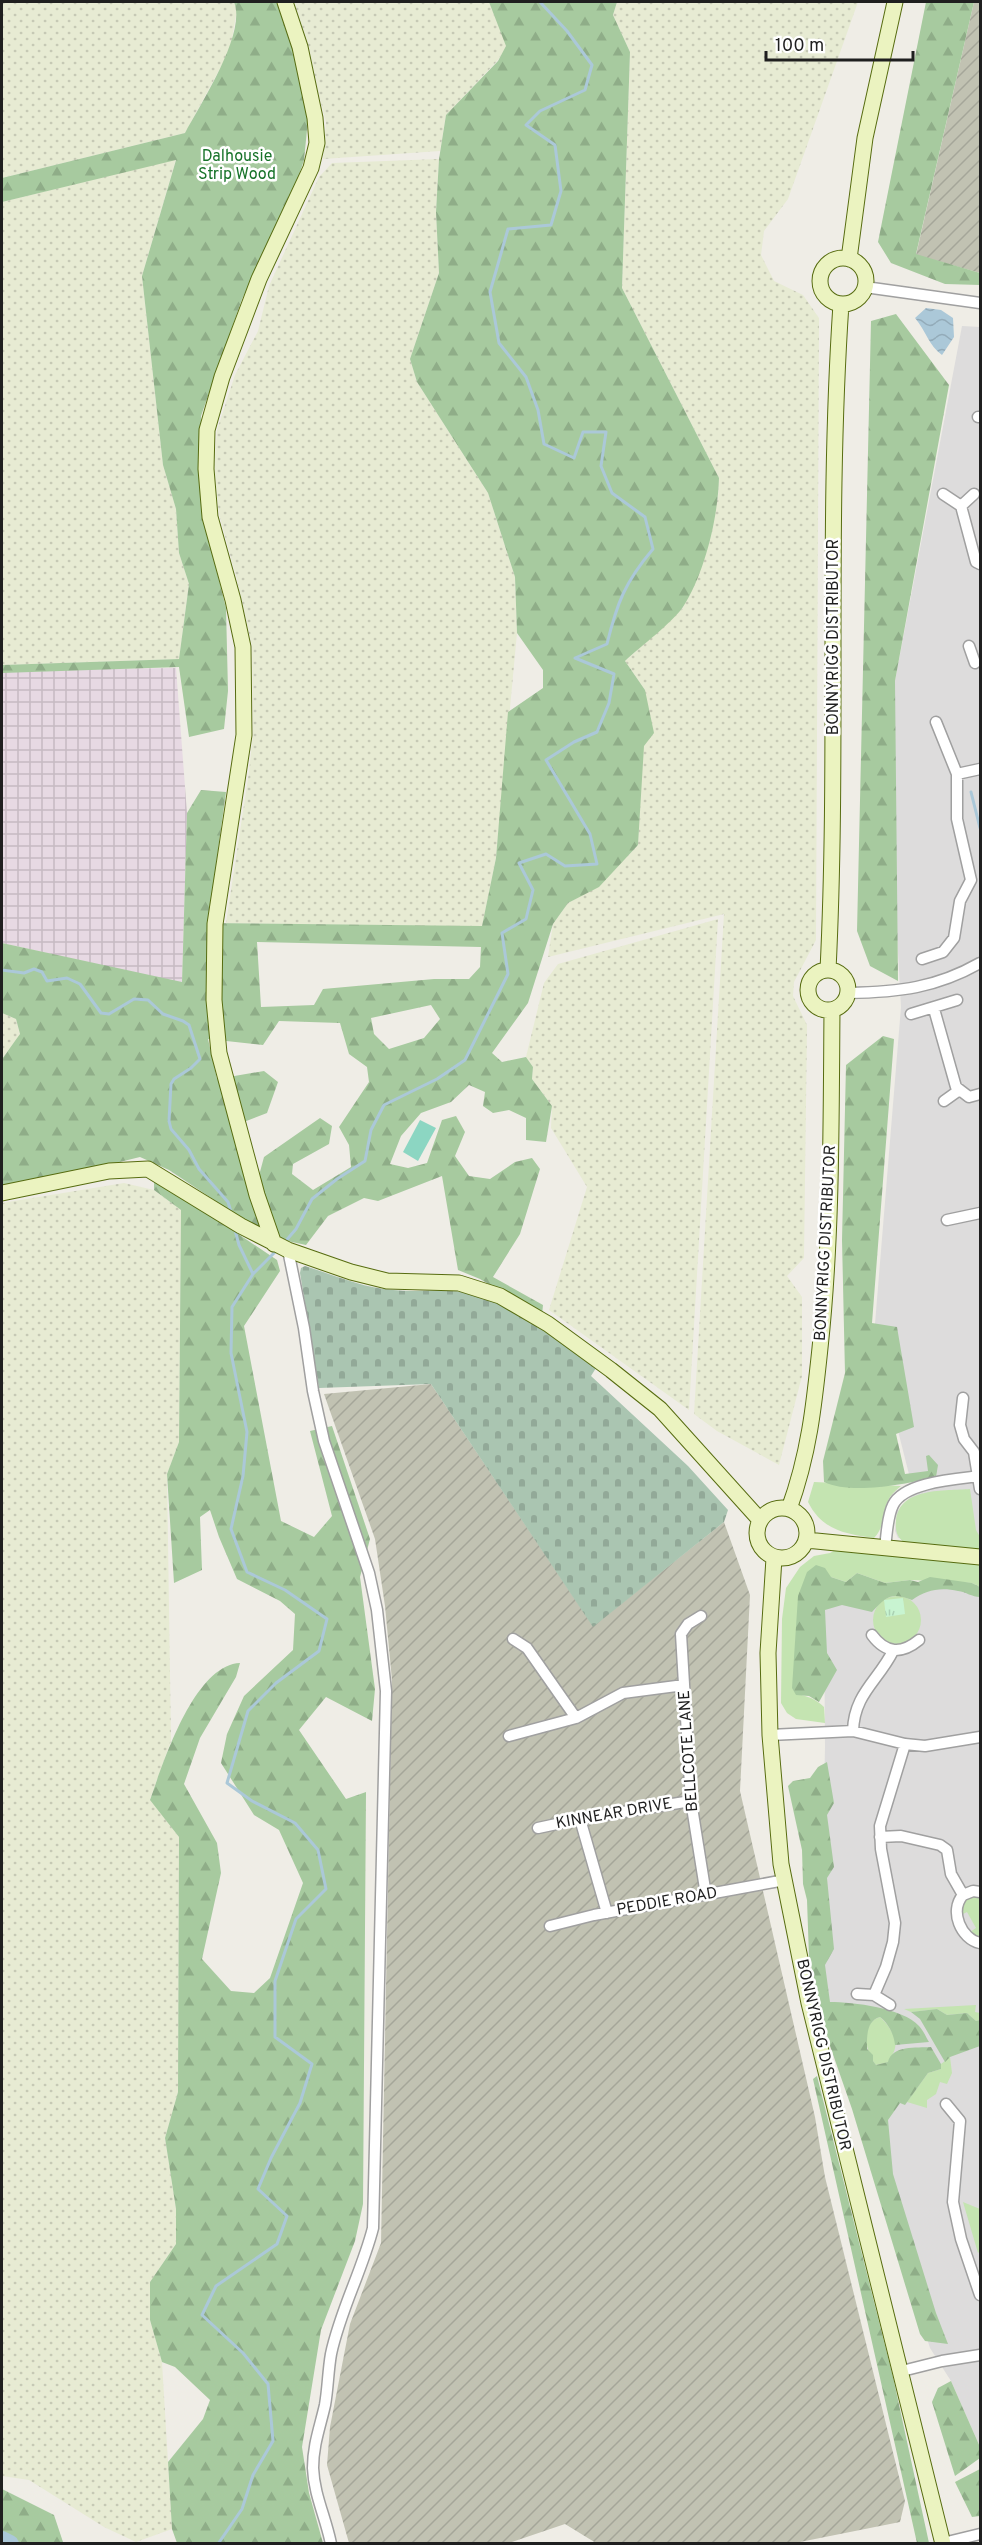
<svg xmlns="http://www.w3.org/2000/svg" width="982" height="2545" viewBox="0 0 982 2545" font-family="Overpass,sans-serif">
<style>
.residential{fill:#dddcdc}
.industrial{fill:url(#industrial-grid)}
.construction{fill:url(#construction-furrows)}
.farmland{fill:url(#farmland-dots)}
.grass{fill:#c4e4b1}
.forest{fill:url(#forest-firs);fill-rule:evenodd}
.cemetery{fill:url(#cemetery-stones)}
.park{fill:url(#park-tufts)}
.pitch{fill:#8cd6c2}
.water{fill:url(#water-waves)}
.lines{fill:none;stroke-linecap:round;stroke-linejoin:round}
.stream{stroke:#abc8d8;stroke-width:3}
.river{stroke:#abc8d8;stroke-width:18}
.street-casing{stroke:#a0a0a0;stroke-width:13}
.secondary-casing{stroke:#576c10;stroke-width:17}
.street{stroke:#fff;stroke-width:10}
.secondary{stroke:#ebf3c0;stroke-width:15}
.labels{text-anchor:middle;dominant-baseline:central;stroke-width:5;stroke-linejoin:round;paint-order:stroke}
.park-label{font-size:16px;fill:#177329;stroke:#fff}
.street-label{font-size:16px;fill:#1f1f1f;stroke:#fff}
</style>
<defs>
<pattern id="industrial-grid" width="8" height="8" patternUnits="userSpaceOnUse" patternTransform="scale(1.5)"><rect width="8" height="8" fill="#e7d9e3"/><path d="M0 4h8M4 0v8" fill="none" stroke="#c6bac2"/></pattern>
<pattern id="construction-furrows" width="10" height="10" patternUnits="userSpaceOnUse" patternTransform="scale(1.5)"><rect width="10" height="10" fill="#c1c2b2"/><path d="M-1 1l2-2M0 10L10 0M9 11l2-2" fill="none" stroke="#a5a699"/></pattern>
<pattern id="farmland-dots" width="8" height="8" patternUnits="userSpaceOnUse" patternTransform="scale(1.5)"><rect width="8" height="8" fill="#e7ebd3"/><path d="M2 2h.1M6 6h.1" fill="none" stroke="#c6c9b5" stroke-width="1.8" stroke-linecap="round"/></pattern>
<pattern id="forest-firs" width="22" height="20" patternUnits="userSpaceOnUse" patternTransform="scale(1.5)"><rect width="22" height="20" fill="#a7ca9f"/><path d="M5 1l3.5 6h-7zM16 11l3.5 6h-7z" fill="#8fad88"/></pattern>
<pattern id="cemetery-stones" width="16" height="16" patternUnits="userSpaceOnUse" patternTransform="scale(1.5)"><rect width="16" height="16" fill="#aac5b1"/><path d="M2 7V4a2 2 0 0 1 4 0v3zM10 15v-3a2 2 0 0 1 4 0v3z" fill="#92a998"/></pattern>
<pattern id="park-tufts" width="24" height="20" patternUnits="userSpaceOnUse" patternTransform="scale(1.5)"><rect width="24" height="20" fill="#c8f4d1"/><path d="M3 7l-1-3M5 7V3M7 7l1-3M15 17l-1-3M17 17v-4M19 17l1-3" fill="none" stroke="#abd1b3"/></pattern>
<pattern id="water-waves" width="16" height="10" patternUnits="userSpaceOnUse" patternTransform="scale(1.5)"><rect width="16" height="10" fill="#abc8d8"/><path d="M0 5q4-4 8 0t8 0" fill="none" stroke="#93abb9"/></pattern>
</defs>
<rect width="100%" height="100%" fill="#efede6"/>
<path class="residential" d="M962,326L980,327V1549L898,1538L895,1531L897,1512L903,1504L914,1494L874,1336L901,1007L894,880L895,681Z
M889,1586L980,1588V2447L951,2381L930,2348L825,2010L821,1945L825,1747L824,1606Z"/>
<path class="industrial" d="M176,668L187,813L182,983L2,943V670Z"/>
<path class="construction" d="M974,2H980V273L916,255Z
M431,1384L593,1626L724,1522L750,1595L740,1791L815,2117L825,2177L905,2501L900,2522L790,2544L596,2543L565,2524L509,2543H349L327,2465L330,2427L350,2324L381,2243L392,1680L385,1606L375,1539L324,1394Z"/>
<path class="farmland" d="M2,2H234L237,10L230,50L185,133L2,178Z
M291,2H489L507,46L498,60L446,115L440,151L323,159L326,122L305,43Z
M617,2H858L788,199L764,231L761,255L774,281L803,295L819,318L816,940L794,982L793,996L807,1025L804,1258L787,1276L802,1297V1376L779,1465L717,1431L694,1414L724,914L548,957L553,924L568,903L599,886L638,845L645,690L625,661L683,608L718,498L719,478L622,288L630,52L613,15Z
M176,159L142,276L163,465L176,509L179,553L189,584L179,659L2,665V202Z
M439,159L436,212L439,273L410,359L417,382L488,493L515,577L517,633L496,858L482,927L226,923L249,772L253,733L252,646L237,580L219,514L214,469L217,430L235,375L258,331L269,286L319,177L332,163Z
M718,919L689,1410L549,1310L587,1187L551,1128L552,1106L532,1079L533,1067L526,1057L544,983L558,964Z
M2,1013L16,1019L20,1035L2,1058Z
M124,1183L154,1190L181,1210L179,1442L167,1474L171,1741L150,1799L179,1837L178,2092L165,2138L176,2209V2244L150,2282V2320L162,2362L172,2529L136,2542L104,2527L29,2480L2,2476V1203Z"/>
<path class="grass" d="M814,1482L901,1486C897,1489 893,1493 890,1497C881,1511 886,1526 874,1538C845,1534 822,1530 808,1502Z
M970,1489L976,1530L980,1537V1551L906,1544C897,1537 895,1532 896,1520C900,1487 945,1491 970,1489Z
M841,1547L980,1562V1587L972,1583L910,1580L885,1583L857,1573L846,1582L831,1577L796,1694C808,1696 816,1699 824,1707L825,1723L796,1719L787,1713L781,1703L782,1619L786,1588L800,1567L814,1556L830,1553Z
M873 1620a24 24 0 1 1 48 0a24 24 0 1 1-48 0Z
M973,1896L980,1897V1938L970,1932L976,1928L967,1912L961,1915C961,1904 963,1900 973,1896Z
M976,2005L975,2012L980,2013V2020L976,2021L967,2013L947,2015L937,2009L911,2012L904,2009Z
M880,2017C887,2023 898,2038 895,2048C894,2054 890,2056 889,2062L876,2065C865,2053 860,2023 880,2017Z
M950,2057L952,2073L947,2084L940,2082L936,2094L927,2100V2108L907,2102L928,2073L941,2069V2064Z
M963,2202L980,2209V2251L978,2253Z"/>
<path class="forest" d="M234,2H277L293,48L308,120L304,160L290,202L242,299L201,416L200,469L207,532L226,608L228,691L224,729L189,737L179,667L2,673V665L179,659L189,584L179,553L176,509L163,465L142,276L176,160L2,202V178L185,133C201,103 247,33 234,2Z
M489,2H617L613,15L630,52L622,288L719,478C718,517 705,573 683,607C673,622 640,647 625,661L645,690L654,733L644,746L638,845L599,887L568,903L553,924L528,1003L492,1053L502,1062L526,1057L533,1067L532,1079L552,1106L546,1142L526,1140V1118L509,1110L493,1113L483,1106L485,1092L469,1085L451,1102L421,1113L401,1136L390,1164L408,1168L427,1163L442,1120L456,1116L465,1132L455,1156L469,1176L490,1179L515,1162L532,1158L540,1169L520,1234L493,1277L543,1305L542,1315L480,1279L458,1270L442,1176L378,1201L364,1198L328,1216L306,1245L278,1239L257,1183L264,1157L320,1118L332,1126L329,1144L293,1164L292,1174L313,1190L351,1167L349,1145L339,1127L369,1082L367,1067L349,1054L340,1023L279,1021L263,1045L208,1039L217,1079L264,1071L278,1082L267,1113L231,1127L262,1224L258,1229L169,1170L140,1157L2,1191V1059L20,1034L16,1019L2,1013V943L182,982L187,813L201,790L226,792L208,923L482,926L496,858L508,712L543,688V670L517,633L515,577L488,493L417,382L410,359L439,273L436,212L439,159L446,115L498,61L506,46ZM257,942L481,947L480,967L469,979H434L323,989L314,1005L261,1007ZM431,1005L440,1019L424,1038L389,1049L374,1034L371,1018Z
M926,2H974L916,254L980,273V285L945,284L891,263L878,242Z
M896,314L949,385L895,681L898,981L870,966L857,931L871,321Z
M883,1036L894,1039L872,1323L897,1327L914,1427L896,1434L905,1474L928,1471L926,1456L929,1455L938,1465L936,1477C907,1484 851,1495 824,1482L823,1461L845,1373L842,1240L846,1065Z
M154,1182H161L277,1260L280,1271L244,1326L281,1521L314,1537L332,1516L310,1431L332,1426L370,1539L360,1577L375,1689L372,1721L326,1697L299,1730L346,1799L366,1792L363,2204L355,2241L321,2330L302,2447L309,2493L323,2543H177L172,2529L168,2462L203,2419L210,2400L175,2367L162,2362L150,2320V2282L176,2244V2209L165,2138L178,2092L179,1837L150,1800C163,1763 194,1665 240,1663L236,1677L200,1738L184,1784L217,1843L221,1873L202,1959L231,1991L254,1993L270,1978L303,1883L279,1830L254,1815L221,1763L227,1734L244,1696L293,1650L295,1614L280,1601L237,1579L219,1537L210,1510L200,1517L202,1570L174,1583L167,1474L179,1442L181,1210L154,1190Z
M816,1565L825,1568L831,1577L846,1582L857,1573L885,1583L910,1580L918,1582L930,1577L972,1583L980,1587V1597C972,1597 966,1592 958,1591C940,1587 926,1590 912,1600C891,1592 887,1596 872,1612L842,1605L825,1610L827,1653L837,1670L819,1702L809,1696L796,1695L792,1688L798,1596L807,1572Z
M827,1762L834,1803L827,1815L834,1867L827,1878L834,1949L825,1965L830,2002C853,2002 903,2008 919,2026C923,2030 926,2037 929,2042L895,2045C894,2034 888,2023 880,2017C866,2021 867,2037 867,2049L873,2055V2061L876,2065L888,2062C892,2045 916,2048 931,2047L941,2064V2069L928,2073L905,2105L900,2103L888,2120L893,2174L936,2313L948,2344L925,2341L920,2334L852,2109L829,2043L809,1957L807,1900L803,1884L802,1850L788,1786L793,1781L810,1778L818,1767Z
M937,2009L947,2015L967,2013L976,2021L980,2020V2046L950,2057L945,2062L920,2019L911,2012Z
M817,2076L893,2377L929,2543H917L813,2079Z
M951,2381L980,2447V2458L955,2476L932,2402L938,2388Z
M980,2469V2516L972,2517L955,2482Z
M2,2489L54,2515L63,2542L66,2543H13L2,2538Z"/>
<path class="cemetery" d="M305,1266C334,1275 363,1288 393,1290C420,1293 448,1287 475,1295C519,1308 558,1342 596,1368L591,1376L688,1466L728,1510L724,1522L593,1627L431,1384L319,1388L300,1273L301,1268Z"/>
<path class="park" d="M903,1598L905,1614L886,1617L884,1600Z"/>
<path class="pitch" d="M420,1120L436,1128L418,1161L403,1152Z"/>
<path class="water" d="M926,308L941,310L953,318L954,337L942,355C929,346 926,331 915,318Z"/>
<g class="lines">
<path class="stream" d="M971,792L980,828
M2,970L24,973L34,969L42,972L47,981L67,978L80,984L101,1013L109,1014L134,999L148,1000L163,1014L183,1021L189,1025L200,1059L191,1068L174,1079L171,1084L169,1121L171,1129L189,1150L199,1169L228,1202L231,1212
M235,1230L239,1245L253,1274
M284,1243L296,1229L312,1199L337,1179L365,1161L371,1130L384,1105L437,1079L465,1060L508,974L502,933L526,919L533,890L519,863L546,854L565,866L597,864L590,834L546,760L574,742L597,732L609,703L614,674L575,658L607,644C617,603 625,582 653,549L645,517L612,493L601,466L606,432H583L574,458L544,444L538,410L526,377L499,343L490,292L508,229L551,225L561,191L555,145L526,125L540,111L585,90L592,65L567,31L540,2
M218,2544L242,2509L253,2475L273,2441L268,2384L243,2353L202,2315L216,2286L277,2244L287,2216L258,2189L271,2158L300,2103L312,2064L275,2037V1981L296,1919L326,1889L318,1850L295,1823L252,1801L227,1783L248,1711L276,1683L319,1651L327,1619L285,1590L247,1572L231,1529L243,1476L247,1432L231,1353L232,1307L253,1274L277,1250"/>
<path class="river" d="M2,2540L10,2544"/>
<defs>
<path id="street" d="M865,287L980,303
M978,417H980
M943,494L961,506L976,562L980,564
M961,506L974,494
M969,646L975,663
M936,722L957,774
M922,959L943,952L954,938L960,901L971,880L957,819V774L980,769
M848,993C899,992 936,988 980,963
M934,1009L956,1087L969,1097L980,1094
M911,1014L957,1000
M944,1101L958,1091
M947,1220L980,1213
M288,1250L304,1328L313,1391L324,1441L369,1573L377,1610L386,1691L373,2228C362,2271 340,2311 331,2354C328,2371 328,2388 325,2405C320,2427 313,2445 313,2468C314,2495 326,2518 331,2544
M963,1398L960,1425L964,1439L974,1452L980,1489
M885,1547C887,1534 887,1517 893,1505C904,1482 957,1479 980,1476
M701,1616L688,1624L681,1634L691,1801L706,1895
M872,1635C886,1654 902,1654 919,1640
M513,1639L527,1648L576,1718
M853,1731C854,1694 878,1681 893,1651
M770,1735L853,1731L905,1744L925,1746L980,1737
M509,1736L576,1718L623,1693L684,1685
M580,1819L607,1913
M538,1828L580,1819L691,1801
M880,1837L901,1836L940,1845L947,1850L951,1874L963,1895
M980,1892L973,1891L963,1895C949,1911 961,1939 980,1943
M550,1926L594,1915L785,1880
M857,1994L874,1995L890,2005
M874,1995L886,1967L893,1942L895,1923L881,1849L880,1826L905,1744
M946,2104L960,2121L953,2202L961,2239L980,2295
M902,2371L942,2361L980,2355
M943,2543L980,2534"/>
<path id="secondary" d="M820 281a23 23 0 1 1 46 0a23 23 0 1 1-46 0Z
M849,259L865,138L895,2
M808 990a20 20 0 1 1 40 0a20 20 0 1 1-40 0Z
M828,970C839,748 826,525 841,304
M2,1193L109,1171L148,1169L241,1226L288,1250L351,1272L387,1281L459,1283L500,1296L548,1324L611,1370L660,1409L760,1520
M274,1244L257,1195L219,1053L214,1000L215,924L244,735L243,647L233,600L210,517L206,469L207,430L222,377L259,279L311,168L317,143L315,118L300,47L285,2
M757 1533a25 25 0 1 1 50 0a25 25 0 1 1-50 0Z
M789,1509C809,1454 814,1406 820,1348C832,1236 831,1123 832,1010
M806,1540L980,1557
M774,1558L768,1653L770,1735L781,1864L809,2003L943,2544"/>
</defs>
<use href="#street" class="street-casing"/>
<use href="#secondary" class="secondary-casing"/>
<use href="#street" class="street"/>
<use href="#secondary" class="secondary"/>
</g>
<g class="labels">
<g class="park-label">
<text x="237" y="157">Dalhousie<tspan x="237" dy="18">Strip Wood</tspan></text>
</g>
<g class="street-label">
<text transform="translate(834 637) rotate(-90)">BONNYRIGG DISTRIBUTOR</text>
<text transform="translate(826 1243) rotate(-87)">BONNYRIGG DISTRIBUTOR</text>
<text transform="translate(689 1751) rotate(-94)">BELLCOTE LANE</text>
<text transform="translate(614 1814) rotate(-10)">KINNEAR DRIVE</text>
<text transform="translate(667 1902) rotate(-10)">PEDDIE ROAD</text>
<text transform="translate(823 2055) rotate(77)">BONNYRIGG DISTRIBUTOR</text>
</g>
</g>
<rect width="982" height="2545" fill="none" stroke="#1f1f1f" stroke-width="6"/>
<path d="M766 51v9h147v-9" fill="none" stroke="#1f1f1f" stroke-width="3"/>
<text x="775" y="51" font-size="18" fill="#1f1f1f" stroke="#ffffff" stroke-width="4.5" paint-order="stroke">100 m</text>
</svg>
